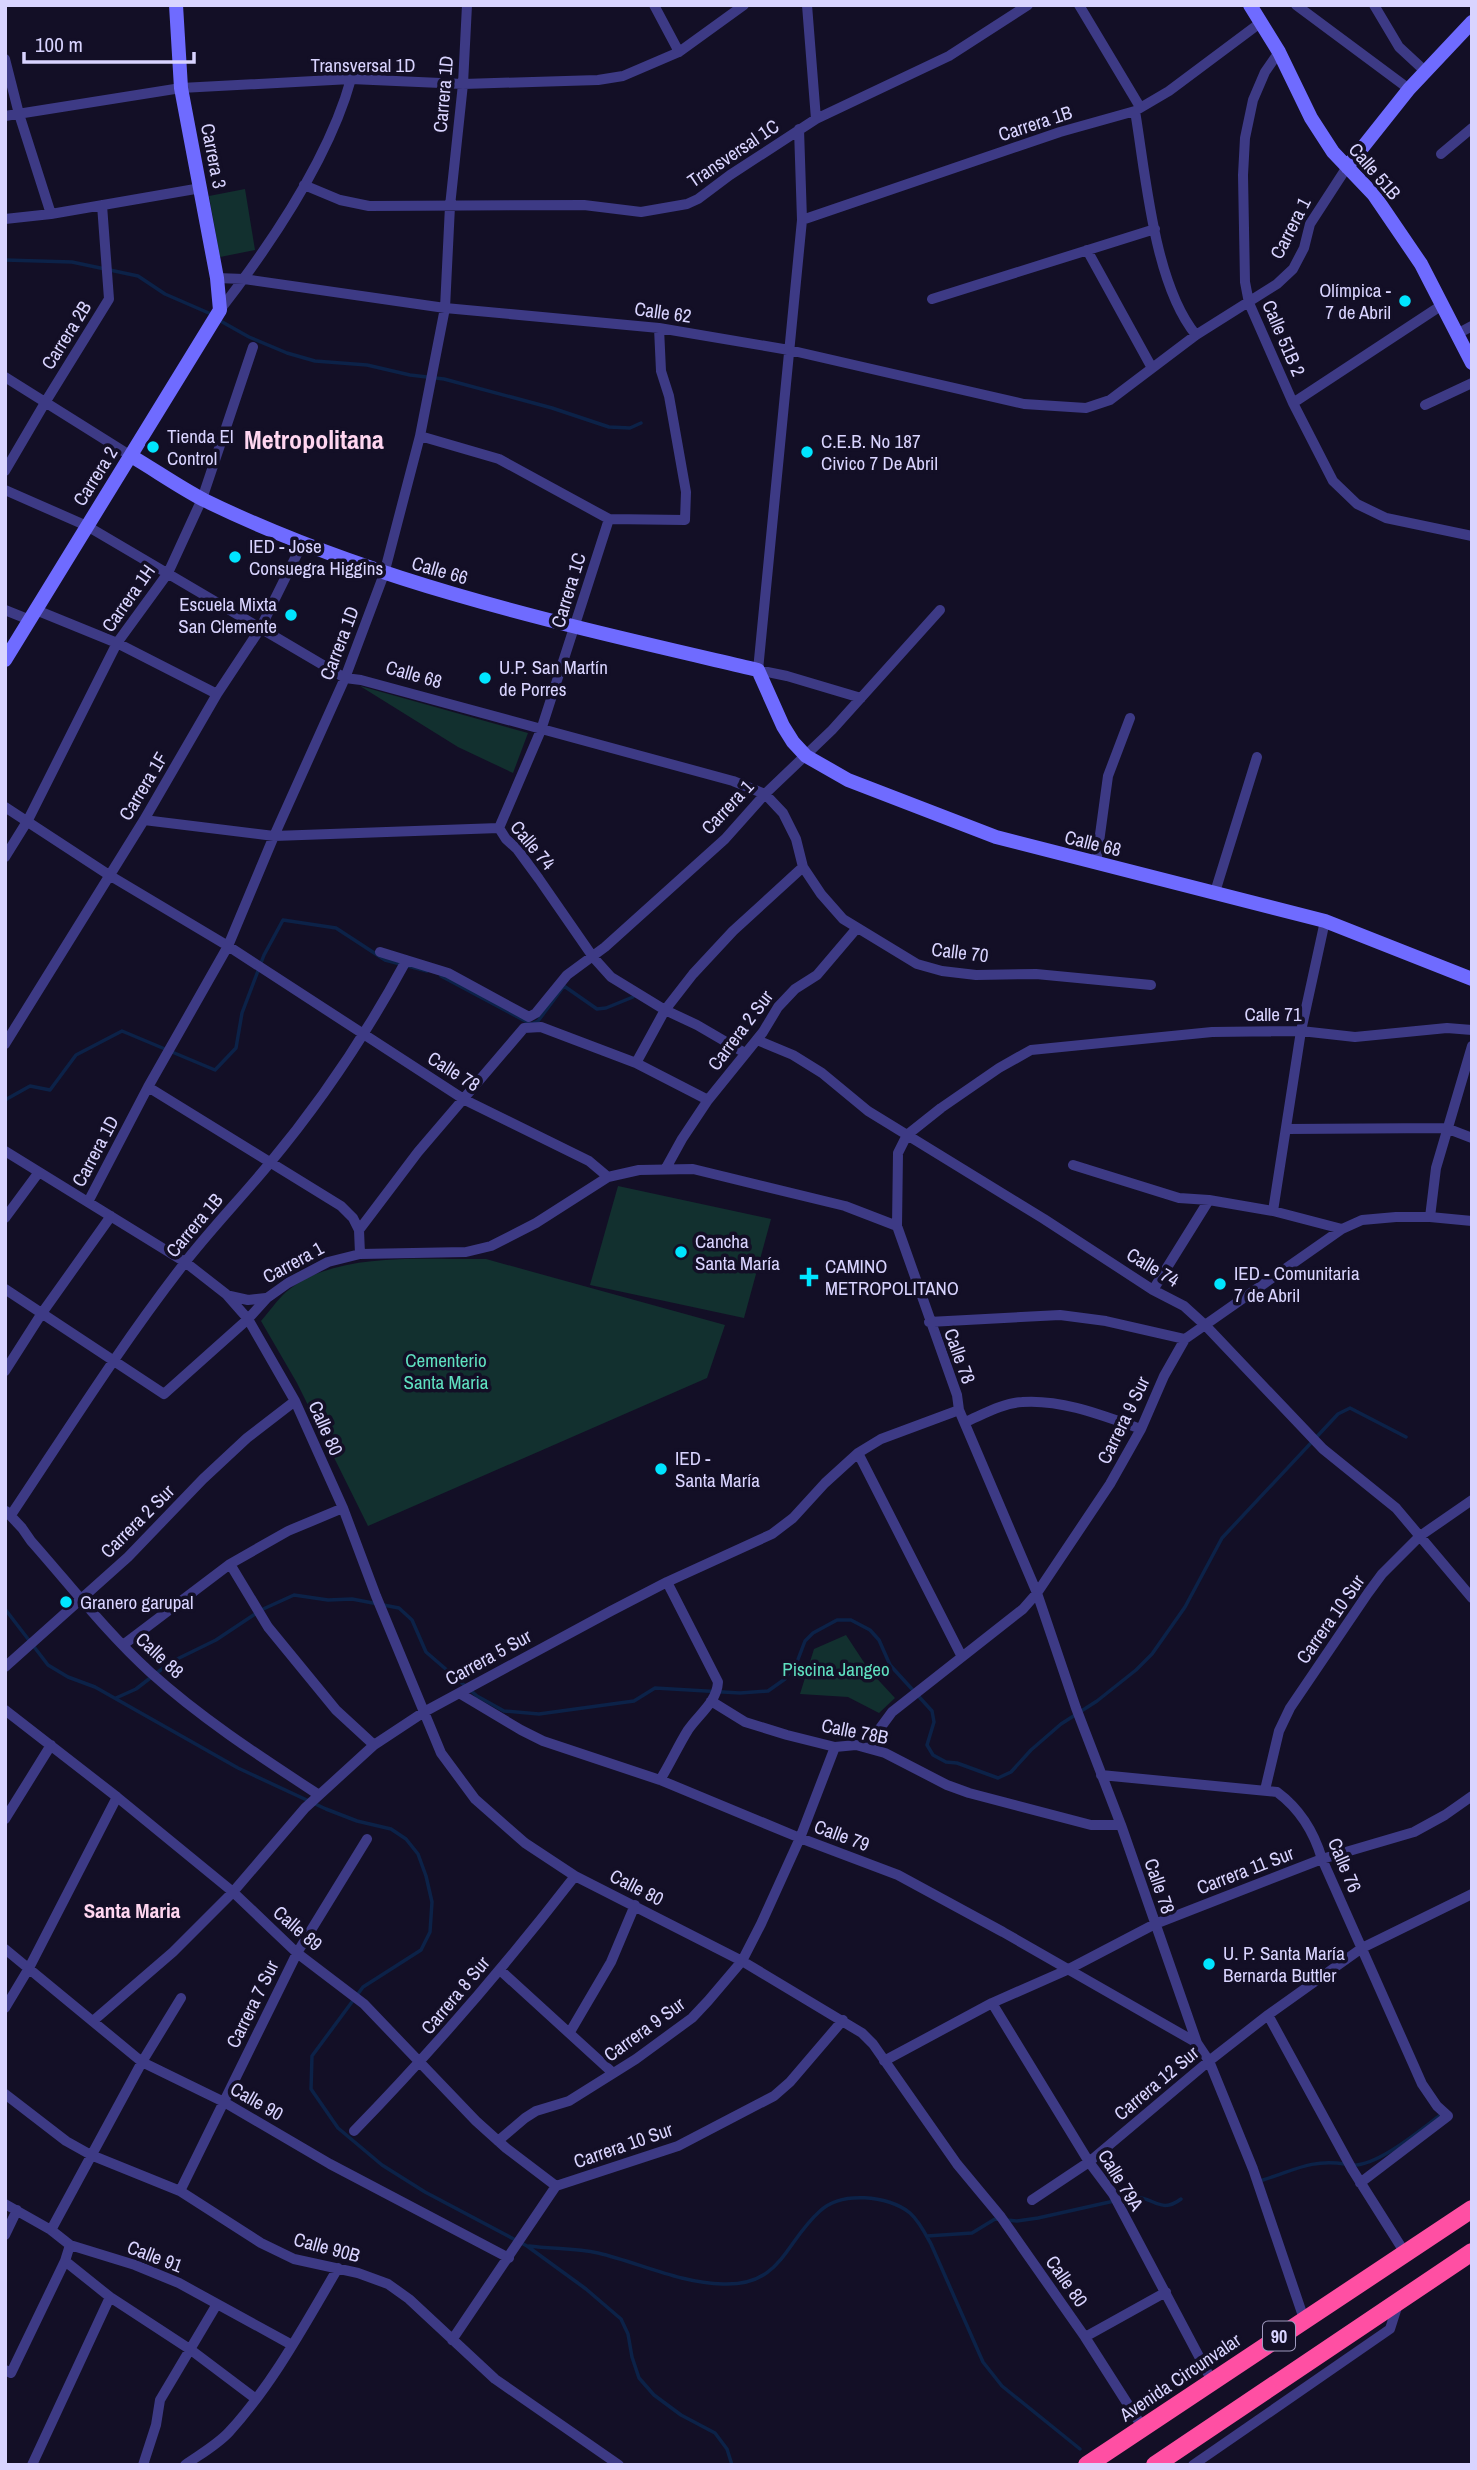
<svg xmlns="http://www.w3.org/2000/svg" width="1477" height="2470" viewBox="0 0 1477 2470" font-family="'Archivo Narrow',sans-serif">
<style>
.green{fill:#12302f}
.lines{fill:none;stroke-linecap:round;stroke-linejoin:round}
.stream{stroke:#0c2248;stroke-width:3.5}
.street{stroke:#3d3a85;stroke-width:10}
.secondary{stroke:#6f6bff;stroke-width:14}
.highway{stroke:#ff4fa3;stroke-width:18}
.poi-dot{fill:#00e5ff;stroke:#130f26;stroke-width:2.5}
.labels{text-anchor:middle;dominant-baseline:central;stroke-width:7;stroke-linejoin:round;paint-order:stroke}
.shield{fill:#130f26;stroke:#9e99be;stroke-width:2}
.shield-label{font-size:18px;font-weight:bold;fill:#d9d4ff}
.street-label{font-size:19px;fill:#d9d4ff;stroke:#130f26}
.poi-label{font-size:19px;fill:#d9d4ff;stroke:#130f26;text-anchor:start}
.park-label{font-size:19px;fill:#5fe0c0;stroke:#130f26}
.neighbourhood-label{font-size:21px;font-weight:bold;fill:#ffd6f0;stroke:#130f26}
.district-label{font-size:26px;font-weight:bold;fill:#ffd6f0;stroke:#130f26}
</style>
<rect width="100%" height="100%" fill="#130f26"/>
<path class="green" d="M245,189L255,250L220,257L209,196Z
M360,686L528,733L513,773L458,747Z
M618,1186L771,1219L744,1318L590,1285Z
M486,1259L725,1325L707,1378L368,1526L297,1383L261,1321C269,1312 277,1300 286,1292C336,1250 423,1260 486,1259Z
M846,1635L869,1670L895,1698L879,1713L848,1697L800,1694L814,1649Z"/>
<g class="lines">
<path class="stream" d="M5,260L72,262L138,276L165,294L211,314
M217,319L249,337L287,353L315,361L367,365L410,375L444,379L552,408L609,427L630,428L641,423
M441,976L531,1024L538,1021L564,986L597,1009L606,1008L633,997
M5,1100L30,1086L50,1090L76,1055L122,1031L215,1070L236,1048L242,1013L264,955L283,920L336,928L385,960L427,971
M5,1609L48,1665L68,1677L95,1687L238,1768L326,1809L357,1821L391,1829L406,1839L418,1854L426,1876L432,1902L430,1932L421,1950L363,1987L312,2056L311,2089L338,2128L382,2165L425,2192L527,2246L586,2289L621,2319L628,2334L632,2357L639,2378L654,2395L681,2415L715,2433L727,2449L732,2465
M116,1698L136,1689L171,1662L216,1640L261,1610L294,1595L328,1600L352,1599L399,1608L412,1620L426,1652L477,1696L504,1711L539,1714L634,1701L655,1688L740,1693L768,1691L785,1679L797,1662L805,1641L813,1633L837,1620H851L870,1630L879,1640L890,1665L932,1711L934,1722L927,1745L933,1755L946,1762L957,1763L998,1778L1011,1772L1031,1750L1061,1724L1097,1701L1136,1670L1152,1654L1185,1607L1222,1538L1338,1414L1350,1408L1406,1437
M1353,2165C1380,2165 1421,2129 1442,2114
M1263,2180C1295,2170 1311,2159 1345,2164
M927,2236L972,2233L995,2219L1017,2221L1038,2218L1132,2197C1154,2196 1160,2215 1181,2199
M529,2246C552,2249 576,2248 598,2253C640,2263 680,2283 723,2284C782,2286 784,2243 820,2211C841,2191 888,2195 910,2213C919,2221 925,2233 931,2244L983,2362L1002,2386L1080,2449"/>
<path class="street" d="M654,5L679,52
M807,5L816,119
M1079,5L1140,107
M1296,5L1409,89
M1374,5L1399,47L1426,72
M1279,52L1265,72L1253,100L1245,138L1243,175L1245,282L1249,303L1293,403L1333,481L1357,504L1386,518L1472,536
M5,59L19,114L51,214
M1135,111C1146,176 1154,284 1196,335
M5,116L181,88L351,79L463,84L598,80L623,76L679,52L744,5
M799,129L802,220L758,670L787,676L861,698
M1441,154L1472,128
M304,185L340,200L369,206L584,205L641,212L687,204L698,199L730,175L816,119L949,56L1028,5
M5,219L51,214L201,188
M802,220L1060,132L1135,111L1169,91L1260,23
M1087,250L1152,368
M217,278L244,279L445,308L659,328L789,350L1024,404L1086,408L1110,400L1196,335L1277,284L1293,269L1304,248L1310,224L1347,167
M932,299L1155,229
M220,310C271,244 329,159 351,79
M1457,334L1472,326
M5,377L131,456
M1293,403L1442,305
M1425,405L1472,383
M420,436L499,459L609,519L685,520L686,492L669,396L661,371L659,328
M5,471L46,401L109,299L102,205
M5,490L87,526L345,678L361,680L733,781L765,794L783,813L796,839L803,867L821,894L843,919L917,964L942,971L976,975L1036,974L1151,985
M5,610L30,620
M36,610L117,643L217,694
M5,807L109,875L228,946L465,1100L589,1161L608,1177
M144,820L274,836L499,828
M499,828L506,839L517,849L539,879L593,957L611,977L665,1010L697,1025L745,1053
M499,828L541,730L609,519
M5,857L28,820L117,643L168,573L202,499L253,347
M1096,864L1108,776L1130,718
M1215,892L1257,757
M380,952L448,973L529,1017L536,1013L567,975L605,947L725,839L765,794L832,730L940,610
M757,1040L793,1055L822,1073L868,1111L1044,1219L1153,1290L1184,1306L1206,1326L1323,1449L1396,1508L1472,1598
M5,1044L144,820L217,694L260,629L303,542
M636,1063L665,1010L693,974L733,931L803,867
M148,1087L341,1206L353,1218L359,1230
M1287,1129L1446,1128L1472,1138
M5,1151L185,1262L226,1294L248,1319L295,1401L343,1508L376,1596L441,1753L475,1799L525,1843L575,1876L742,1961L862,2033L873,2044L957,2164L1001,2217L1085,2337L1143,2428
M1073,1165L1179,1198L1209,1200L1273,1211L1342,1229
M666,1168L682,1139L708,1100L763,1032L778,1007L795,989L817,975L857,928
M88,1202L148,1087L228,946L274,836L345,678L384,574L420,436L445,308L450,206L463,84L467,5
M1273,1211L1301,1031L1325,921
M1430,1217L1436,1168L1472,1046
M5,1218L39,1172
M360,1254L359,1230L418,1152L524,1028L541,1027L636,1063L708,1100
M5,1289L164,1394L248,1319L267,1298L288,1283L328,1262L360,1254L466,1252L491,1246L536,1223L608,1177L639,1170L693,1169L845,1206L897,1226
M1153,1290L1209,1200
M230,1296L248,1300L266,1298
M929,1322L1060,1315L1106,1321L1185,1339
M5,1371L42,1313L111,1216
M965,1422C982,1415 1003,1403 1022,1402C1062,1399 1104,1416 1141,1429
M858,1453L961,1655
M6,1511L22,1528L31,1541C70,1585 107,1633 150,1672C202,1719 261,1757 319,1795
M11,1515C67,1431 121,1345 183,1265C210,1230 241,1198 269,1164C320,1103 368,1031 406,961
M230,1564L268,1627L336,1710L374,1745
M123,1645L230,1564L288,1531L343,1508
M5,1667L128,1557L203,1479L247,1438L295,1401
M459,1693L521,1730L543,1741L660,1780L800,1838L898,1875L1003,1932L1197,2043
M711,1701L745,1722L787,1735L835,1747L856,1745L885,1753L947,1785L969,1793L1091,1825H1121
M5,1710L117,1797L233,1892L297,1953L364,2004L476,2121L506,2148L556,2186
M870,1748L878,1731L892,1712L1023,1609L1037,1593L1110,1484L1141,1429L1164,1376L1185,1339L1342,1229L1362,1220L1396,1217H1430L1472,1221
M1101,1775L1277,1792C1300,1809 1314,1832 1322,1859L1422,2084L1437,2106L1448,2116L1360,2183
M660,1780C670,1764 678,1746 688,1730C698,1715 717,1702 718,1682L667,1582
M1265,1790L1279,1731L1290,1708L1368,1593L1382,1574L1420,1536L1472,1500
M5,1819L51,1745
M5,1949L142,2062L224,2102L330,2164L509,2258
M500,1970L613,2073
M992,2003L1089,2162L1113,2194L1212,2381
M5,2008L29,1968L117,1797
M1268,2015L1352,2169L1405,2253
M93,2021L173,1952L233,1892L305,1808L374,1745L424,1712L611,1611L667,1582L772,1534L793,1518L825,1483L858,1453L881,1439L959,1410
M570,2032L611,1962L635,1905
M884,2061L992,2003L1067,1970L1155,1924L1322,1859L1414,1832L1445,1815L1472,1796
M5,2094L66,2141L91,2155L180,2191L261,2243L294,2259L358,2273L388,2284L409,2299L495,2379L619,2465
M354,2131C433,2050 506,1965 575,1876
M498,2141L525,2118L536,2111L569,2101L636,2059L692,2018L708,2001L742,1961L761,1924L800,1838L835,1747
M180,2191L297,1953L367,1839
M1032,2200L1089,2162L1209,2061L1268,2015L1362,1948L1472,1894
M5,2204L51,2230L70,2245L135,2265L179,2283L292,2345
M51,2230L142,2062L181,1998
M5,2235L17,2210
M65,2261L110,2297L191,2350L256,2399
M1304,2319L1253,2169L1209,2061L1197,2043L1121,1825L1076,1708L1037,1593L959,1410L957,1395L897,1226L898,1153L907,1135L941,1108L999,1068L1031,1050L1212,1032L1301,1031L1355,1037L1447,1028L1472,1030
M1085,2337L1166,2292
M452,2340L556,2186L678,2146L774,2096L790,2082L843,2020
M5,2370L11,2373L65,2261L70,2245
M32,2465L110,2297
M143,2465L156,2425L160,2400L217,2304
M185,2465C199,2455 217,2445 229,2432C273,2384 305,2324 338,2268
M1193,2465L1390,2329L1398,2304"/>
<path class="secondary" d="M1250,5L1279,52L1311,118L1333,152L1374,195L1421,264L1472,363
M1347,167L1409,89L1472,22
M131,456C155,470 179,487 204,500C378,585 570,626 758,670L783,726L793,742L806,756L848,780L996,837L1325,921L1472,979
M5,660L220,310L217,278L181,88L176,5"/>
<path class="highway" d="M1087,2465L1472,2209
M1155,2465L1472,2252"/>
</g>
<g class="poi-dot">
<circle cx="1405" cy="301" r="7"/>
<circle cx="153" cy="447" r="7"/>
<circle cx="807" cy="452" r="7"/>
<circle cx="235" cy="557" r="7"/>
<circle cx="291" cy="615" r="7"/>
<circle cx="485" cy="678" r="7"/>
<circle cx="681" cy="1252" r="7"/>
<path d="M805.5 1266.5h7v7h7v7h-7v7h-7v-7h-7v-7h7z"/>
<circle cx="1220" cy="1284" r="7"/>
<circle cx="661" cy="1469" r="7"/>
<circle cx="66" cy="1602" r="7"/>
<circle cx="1209" cy="1964" r="7"/>
</g>
<g class="labels">
<rect class="shield" x="1263" y="2321.5" width="32" height="29" rx="5"/>
<g class="shield-label">
<text x="1279" y="2336">90</text>
</g>
<g class="street-label">
<text x="363" y="65">Transversal 1D</text>
<text transform="translate(443 94) rotate(-85)">Carrera 1D</text>
<text transform="translate(1035 123) rotate(-18)">Carrera 1B</text>
<text transform="translate(733 153) rotate(-34)">Transversal 1C</text>
<text transform="translate(214 156) rotate(79)">Carrera 3</text>
<text transform="translate(1375 171) rotate(49)">Calle 51B</text>
<text transform="translate(1290 228) rotate(-63)">Carrera 1</text>
<text transform="translate(663 312) rotate(8)">Calle 62</text>
<text transform="translate(66 335) rotate(-58)">Carrera 2B</text>
<text transform="translate(1284 338) rotate(67)">Calle 51B 2</text>
<text transform="translate(95 476) rotate(-58)">Carrera 2</text>
<text transform="translate(440 570) rotate(16)">Calle 66</text>
<text transform="translate(568 590) rotate(-73)">Carrera 1C</text>
<text transform="translate(128 598) rotate(-55)">Carrera 1H</text>
<text transform="translate(339 643) rotate(-69)">Carrera 1D</text>
<text transform="translate(414 674) rotate(16)">Calle 68</text>
<text transform="translate(143 786) rotate(-59)">Carrera 1F</text>
<text transform="translate(727 807) rotate(-47)">Carrera 1</text>
<text transform="translate(1093 843) rotate(14)">Calle 68</text>
<text transform="translate(533 845) rotate(50)">Calle 74</text>
<text transform="translate(960 952) rotate(7)">Calle 70</text>
<text x="1273" y="1014">Calle 71</text>
<text transform="translate(740 1030) rotate(-53)">Carrera 2 Sur</text>
<text transform="translate(454 1071) rotate(32)">Calle 78</text>
<text transform="translate(95 1151) rotate(-62)">Carrera 1D</text>
<text transform="translate(194 1225) rotate(-50)">Carrera 1B</text>
<text transform="translate(293 1262) rotate(-29)">Carrera 1</text>
<text transform="translate(1153 1267) rotate(31)">Calle 74</text>
<text transform="translate(960 1356) rotate(70)">Calle 78</text>
<text transform="translate(1123 1420) rotate(-64)">Carrera 9 Sur</text>
<text transform="translate(326 1428) rotate(66)">Calle 80</text>
<text transform="translate(137 1521) rotate(-45)">Carrera 2 Sur</text>
<text transform="translate(1330 1619) rotate(-55)">Carrera 10 Sur</text>
<text transform="translate(160 1655) rotate(43)">Calle 88</text>
<text transform="translate(488 1657) rotate(-29)">Carrera 5 Sur</text>
<text transform="translate(855 1731) rotate(11)">Calle 78B</text>
<text transform="translate(842 1835) rotate(20)">Calle 79</text>
<text transform="translate(1345 1865) rotate(67)">Calle 76</text>
<text transform="translate(1245 1870) rotate(-21)">Carrera 11 Sur</text>
<text transform="translate(1160 1886) rotate(71)">Calle 78</text>
<text transform="translate(637 1887) rotate(27)">Calle 80</text>
<text transform="translate(298 1928) rotate(41)">Calle 89</text>
<text transform="translate(455 1995) rotate(-50)">Carrera 8 Sur</text>
<text transform="translate(252 2004) rotate(-64)">Carrera 7 Sur</text>
<text transform="translate(644 2029) rotate(-36)">Carrera 9 Sur</text>
<text transform="translate(1156 2083) rotate(-40)">Carrera 12 Sur</text>
<text transform="translate(257 2101) rotate(30)">Calle 90</text>
<text transform="translate(623 2145) rotate(-19)">Carrera 10 Sur</text>
<text transform="translate(1121 2180) rotate(58)">Calle 79A</text>
<text transform="translate(327 2247) rotate(15)">Calle 90B</text>
<text transform="translate(155 2256) rotate(21)">Calle 91</text>
<text transform="translate(1067 2281) rotate(55)">Calle 80</text>
<text transform="translate(1180 2377) rotate(-34)">Avenida Circunvalar</text>
</g>
<g class="poi-label">
<text x="1391" y="290" text-anchor="end">Olímpica -<tspan x="1391" dy="22">7 de Abril</tspan></text>
<text x="167" y="436">Tienda El<tspan x="167" dy="22">Control</tspan></text>
<text x="821" y="441">C.E.B. No 187<tspan x="821" dy="22">Civico 7 De Abril</tspan></text>
<text x="249" y="546">IED - Jose<tspan x="249" dy="22">Consuegra Higgins</tspan></text>
<text x="277" y="604" text-anchor="end">Escuela Mixta<tspan x="277" dy="22">San Clemente</tspan></text>
<text x="499" y="667">U.P. San Martín<tspan x="499" dy="22">de Porres</tspan></text>
<text x="695" y="1241">Cancha<tspan x="695" dy="22">Santa María</tspan></text>
<text x="825" y="1266">CAMINO<tspan x="825" dy="22">METROPOLITANO</tspan></text>
<text x="1234" y="1273">IED - Comunitaria<tspan x="1234" dy="22">7 de Abril</tspan></text>
<text x="675" y="1458">IED -<tspan x="675" dy="22">Santa María</tspan></text>
<text x="80" y="1602">Granero garupal</text>
<text x="1223" y="1953">U. P. Santa María<tspan x="1223" dy="22">Bernarda Buttler</tspan></text>
</g>
<g class="park-label">
<text x="446" y="1360">Cementerio<tspan x="446" dy="22">Santa Maria</tspan></text>
<text x="836" y="1669">Piscina Jangeo</text>
</g>
<g class="neighbourhood-label">
<text x="132" y="1910">Santa Maria</text>
</g>
<g class="district-label">
<text x="314" y="439">Metropolitana</text>
</g>
</g>
<rect width="1477" height="2470" fill="none" stroke="#d9d4ff" stroke-width="14"/>
<path d="M24 52v10h170v-10" fill="none" stroke="#d9d4ff" stroke-width="3.5"/>
<text x="35" y="52" font-size="21" fill="#d9d4ff" stroke="#130f26" stroke-width="5" paint-order="stroke">100 m</text>
</svg>
